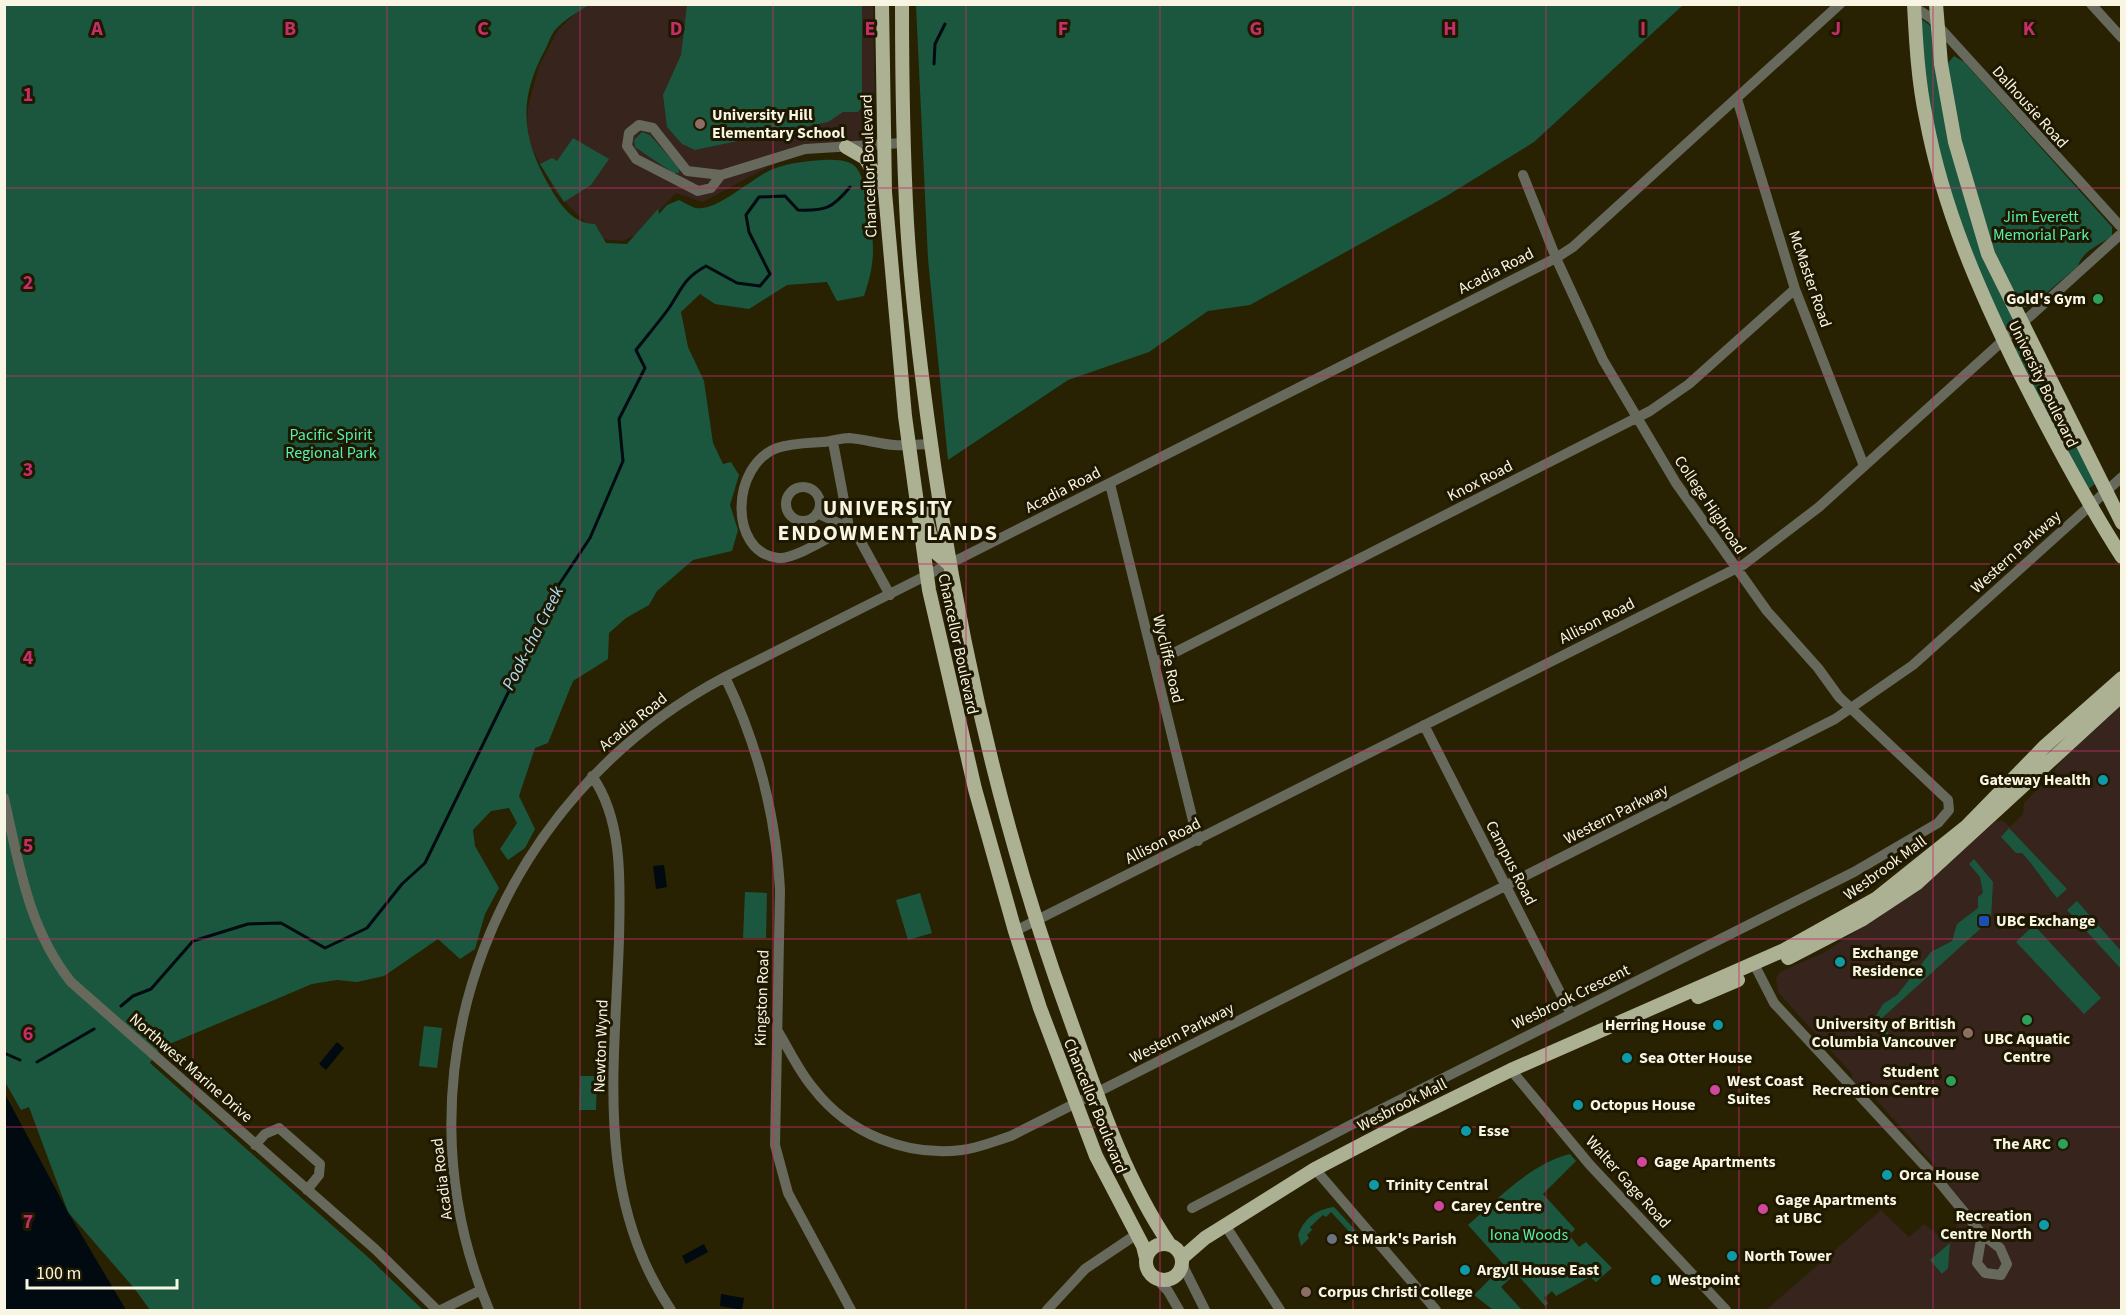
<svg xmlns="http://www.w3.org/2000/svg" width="2126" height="1315" viewBox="0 0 2126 1315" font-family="'Source Sans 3',sans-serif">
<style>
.education{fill:#36241d}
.green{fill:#1a573e}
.water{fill:#010a10}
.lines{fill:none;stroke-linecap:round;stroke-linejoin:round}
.stream{stroke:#010a10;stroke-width:3}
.minor{stroke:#66695b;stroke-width:10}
.major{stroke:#acb194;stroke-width:14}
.grid{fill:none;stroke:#c72e69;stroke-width:1.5;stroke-opacity:0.55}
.education-dot{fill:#8d6e63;stroke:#1e1800;stroke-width:2}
.leisure-dot{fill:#2e9e5b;stroke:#1e1800;stroke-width:2}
.culture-dot{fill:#0f9aa8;stroke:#1e1800;stroke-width:2}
.transit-dot{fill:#1a4fb4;stroke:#1e1800;stroke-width:2}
.hotel-dot{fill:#d1479c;stroke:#1e1800;stroke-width:2}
.worship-dot{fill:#6b7280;stroke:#1e1800;stroke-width:2}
.labels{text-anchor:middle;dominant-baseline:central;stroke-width:6;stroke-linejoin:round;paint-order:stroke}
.street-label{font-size:16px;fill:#f8f5e3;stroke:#1e1800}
.poi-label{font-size:16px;font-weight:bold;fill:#f8f5e3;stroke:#1e1800;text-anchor:start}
.park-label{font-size:16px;fill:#59eeb1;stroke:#1e1800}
.water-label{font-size:18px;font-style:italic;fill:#acddf6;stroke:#1e1800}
.district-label{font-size:22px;font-weight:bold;letter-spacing:1.5px;fill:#f8f5e3;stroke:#1e1800}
.grid-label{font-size:20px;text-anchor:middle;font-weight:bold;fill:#c72e69;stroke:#1e1800;stroke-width:6;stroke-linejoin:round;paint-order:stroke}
</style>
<rect width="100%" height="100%" fill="#282202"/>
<path class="education" d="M584,5H873L875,120L870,133L844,149L812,152L779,161L703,202L676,193L636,235L623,241L602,239L556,193L531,147L527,127L528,107L539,66L558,30Z
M2121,699V1310H1766L1881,1210L1909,1237L1924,1224L1948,1243L1954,1236L1958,1220L1957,1210L1936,1172V1167L1864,1086L1858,1087L1852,1079V1074L1778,992L1776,978L1780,972L1823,953L1918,891L1995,822L2002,820L2010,827L2023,814L2024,803L2053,773L2062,758Z"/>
<path class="green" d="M4,5H589C579,11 567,18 559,26C552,31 549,42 545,50C517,101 522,140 551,189C561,206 574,224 595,224L606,243L627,244L658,209L659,214L667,205L679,200C684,202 691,207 696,208C717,212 753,177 773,169C788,163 807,161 822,160C859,158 861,168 867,202C874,239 877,259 864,296L837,301L827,282L787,285L749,309L715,304L700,294L681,312L688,347L704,381L713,443L723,464L731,462L739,475L730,505L738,530L732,551L693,560L657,591L649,605L626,618L609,633L608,659L573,681L548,743L535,748L519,796L535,829L525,848L508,860L500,849L517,823L509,808L491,811L473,830L475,846L499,888L485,914L475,949L460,959L438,939L384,976L357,982L337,980L312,984L160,1048L150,1063L370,1259L423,1310H150L134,1288L68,1212L29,1107L21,1110L5,1082Z
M687,5H862V107L858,112H843L828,122L695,150L682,144L667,127L663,95L681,55Z
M916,5V4L1683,5L1534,142L1445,197L1250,305L1208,311L1149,352L1068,380L948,460L928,259Z
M1920,20H1923L1933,28L1937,56L2014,320L2006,329C1955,234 1927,128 1920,20Z
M1954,56L1964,62L2112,227V236C2101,244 2082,251 2078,266L2030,307H2019C1978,232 1962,146 1947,64Z
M642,132L650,135L679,168V173H673L635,147L634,140Z
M573,138L609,159L591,185L564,202L540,164L552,158L557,161Z
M2024,342L2096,483L2085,492L2014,349Z
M2009,828L2067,889L2057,898C2044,883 2036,868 2022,853H2016L2001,837Z
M1974,859L1993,882L1991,919L1881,1019L1890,1036L1884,1041L1873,1021L1883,1004L1897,995L1931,952L1952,941L1957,924L1978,908V897L1983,893L1980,877L1969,864Z
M745,892L767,893L766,938H743Z
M920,893L932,933L908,940L896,900Z
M2077,901L2121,951V969L2067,910Z
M2034,925L2101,998L2084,1014L2016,942Z
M424,1026L442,1028L437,1068L419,1066Z
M580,1076H597L596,1110H579Z
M1570,1154L1576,1161L1543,1194L1575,1229L1569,1235L1579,1247L1586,1242L1612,1268L1596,1282L1590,1277L1556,1296L1552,1291L1544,1298L1548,1303L1545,1306L1516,1273L1501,1287L1522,1310H1493L1474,1295L1504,1265L1468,1225C1498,1199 1530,1164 1570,1154Z
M1334,1207L1359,1234L1355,1238L1331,1212L1326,1217L1323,1215L1310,1227L1312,1230L1307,1235L1309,1238L1301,1246L1298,1235C1305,1217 1316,1210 1334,1207Z
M1950,1243L1948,1268L1942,1274L1930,1260Z"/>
<path class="water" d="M664,865L667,887L656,889L653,866Z
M337,1042L344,1048L326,1070L319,1064Z
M5,1094L68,1212L126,1310H5Z
M704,1244L708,1252L686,1264L682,1256Z
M721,1294L744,1298L742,1310L720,1306Z"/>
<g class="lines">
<path class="stream" d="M934,64L935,44L945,24
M121,1006L133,996L151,989L193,941L248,924L281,923L325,948L367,928L402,884L425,863L508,693L548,601L590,538L623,461L619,419L645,368L636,350C647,336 659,322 669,308C683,287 683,279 706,266L737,283L760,286L770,274L749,232L746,215L759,197L785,196L798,210C825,211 832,209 850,187
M4,1053L20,1060
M37,1062L94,1029"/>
<path class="minor" d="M2091,4L2122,38
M1914,7L1931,18L2122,228
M1737,99L1795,289L1864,466
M721,175L711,188L698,191L636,159L627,146L629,133L639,125L653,128L687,171L721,175L805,149L903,143
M833,442L849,527
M1110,484L1198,841
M786 504a17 17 0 1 1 34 0a17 17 0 1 1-34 0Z
M817,513L855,531L890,595
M849,527C834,534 794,560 778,558C728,552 731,465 777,448C792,443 807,443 822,442C831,442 840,438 849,438C864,439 879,444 894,445C906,446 919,444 931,444
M1154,663L1650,411L1689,384L1795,289
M725,677C758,745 776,815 780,890L775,1145L788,1193L851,1310
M1424,725L1571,1014
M592,776C624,821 620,887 619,939C615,1069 594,1196 671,1310
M4,798C19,864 28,928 71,982L375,1249L437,1310
M1015,931L1743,565L1819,507L2122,233
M1754,964L1774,1003L1936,1178L1982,1234L2000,1248L2007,1264L2001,1275L1985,1273L1977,1263L1982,1234
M777,1030C789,1049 799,1072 814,1089C848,1133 906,1157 962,1150C979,1148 995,1141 1011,1136L1835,719L1913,665L2122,477
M1511,1070L1590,1165L1726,1310
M255,1145L265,1134L279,1128L320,1164L319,1175L307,1190
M1315,1169L1436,1310
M1192,1208L1368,1116L1854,872L1938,823L1949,810L1948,800L1839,697L1818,668L1767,611L1676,483L1603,360L1556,258L1523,175
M1225,1225L1280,1310
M1182,1264L1205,1310
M1156,1278L1168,1291L1179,1310
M441,1310L481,1290
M489,1310C388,1070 498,797 725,677L1556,258L1573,247L1840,4
M1047,1310L1085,1269L1137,1234"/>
<path class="major" d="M882,4L885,192L905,416L929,590L975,789L1015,931L1040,1008L1096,1156L1143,1246L1146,1258
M902,4C902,78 903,150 907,223C911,290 919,356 928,422C955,624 999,824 1069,1016C1097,1094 1123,1176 1170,1245
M1914,4C1916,42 1918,81 1926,118C1943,209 1979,291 2020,374C2052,437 2084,498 2122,557
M1936,4L1941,64L1955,142L1988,254L2122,523
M846,147L865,158L883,188
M923,508L935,552L949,564
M1788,958L1863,919L1916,884L2122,695
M1698,997L1738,980
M1146 1262a18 18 0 1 1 36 0a18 18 0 1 1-36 0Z
M1182,1258L1205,1238L1315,1169L1403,1123L1511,1070L1782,951L1877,898L1967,826L2045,746L2122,678"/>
</g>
<path class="grid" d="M193,4V1310M387,4V1310M580,4V1310M773,4V1310M966,4V1310M1160,4V1310M1353,4V1310M1546,4V1310M1739,4V1310M1933,4V1310M4,188H2122M4,376H2122M4,564H2122M4,751H2122M4,939H2122M4,1127H2122"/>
<g class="education-dot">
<circle cx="700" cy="124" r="6"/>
<circle cx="1968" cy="1033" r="6"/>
<circle cx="1306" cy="1292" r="6"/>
</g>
<g class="leisure-dot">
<circle cx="2098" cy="299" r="6"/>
<circle cx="2027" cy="1020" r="6"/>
<circle cx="1951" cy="1081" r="6"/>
<circle cx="2063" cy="1144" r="6"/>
</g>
<g class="culture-dot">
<circle cx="2103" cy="780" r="6"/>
<circle cx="1840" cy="962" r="6"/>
<circle cx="1718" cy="1025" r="6"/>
<circle cx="1627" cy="1058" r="6"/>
<circle cx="1578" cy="1105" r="6"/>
<circle cx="1466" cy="1131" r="6"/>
<circle cx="1887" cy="1175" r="6"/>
<circle cx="1374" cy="1185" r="6"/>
<circle cx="2044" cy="1225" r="6"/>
<circle cx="1732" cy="1256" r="6"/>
<circle cx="1465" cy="1270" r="6"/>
<circle cx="1656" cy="1280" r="6"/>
</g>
<rect class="transit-dot" x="1978" y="915" width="12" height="12" rx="3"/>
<g class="hotel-dot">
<circle cx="1715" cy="1090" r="6"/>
<circle cx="1642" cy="1162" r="6"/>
<circle cx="1439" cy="1206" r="6"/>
<circle cx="1763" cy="1209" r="6"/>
</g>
<circle class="worship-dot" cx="1332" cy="1239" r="6"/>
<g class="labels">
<g class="street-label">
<text transform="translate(2030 107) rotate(48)">Dalhousie Road</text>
<text transform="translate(869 166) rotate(-92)">Chancellor Boulevard</text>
<text transform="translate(1496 271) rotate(-27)">Acadia Road</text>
<text transform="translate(1810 279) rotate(71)">McMaster Road</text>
<text transform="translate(2043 384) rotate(64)">University Boulevard</text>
<text transform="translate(1480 481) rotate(-27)">Knox Road</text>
<text transform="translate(1063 490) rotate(-27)">Acadia Road</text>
<text transform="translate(1710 505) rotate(56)">College Highroad</text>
<text transform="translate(2016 552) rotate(-42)">Western Parkway</text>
<text transform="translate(1597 621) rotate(-27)">Allison Road</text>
<text transform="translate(958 644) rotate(78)">Chancellor Boulevard</text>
<text transform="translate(1168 659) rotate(77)">Wycliffe Road</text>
<text transform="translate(633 722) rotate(-39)">Acadia Road</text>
<text transform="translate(1616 814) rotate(-27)">Western Parkway</text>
<text transform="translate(1163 841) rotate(-27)">Allison Road</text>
<text transform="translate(1511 863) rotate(63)">Campus Road</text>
<text transform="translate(1885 868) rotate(-36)">Wesbrook Mall</text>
<text transform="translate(1571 997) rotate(-26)">Wesbrook Crescent</text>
<text transform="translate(762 998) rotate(-88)">Kingston Road</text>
<text transform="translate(1182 1033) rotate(-27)">Western Parkway</text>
<text transform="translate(601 1046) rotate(-88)">Newton Wynd</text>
<text transform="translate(191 1068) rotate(41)">Northwest Marine Drive</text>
<text transform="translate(1402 1105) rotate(-27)">Wesbrook Mall</text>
<text transform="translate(1095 1106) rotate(68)">Chancellor Boulevard</text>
<text transform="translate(442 1179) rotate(-97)">Acadia Road</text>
<text transform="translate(1628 1182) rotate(48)">Walter Gage Road</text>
</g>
<g class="poi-label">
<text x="712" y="115">University Hill<tspan x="712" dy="18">Elementary School</tspan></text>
<text x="2086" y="299" text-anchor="end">Gold's Gym</text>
<text x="2091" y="780" text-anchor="end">Gateway Health</text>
<text x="1996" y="921">UBC Exchange</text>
<text x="1852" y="953">Exchange<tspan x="1852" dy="18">Residence</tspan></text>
<text x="1956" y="1024" text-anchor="end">University of British<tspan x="1956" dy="18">Columbia Vancouver</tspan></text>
<text x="1706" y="1025" text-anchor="end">Herring House</text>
<text x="2027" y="1039" text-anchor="middle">UBC Aquatic<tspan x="2027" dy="18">Centre</tspan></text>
<text x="1639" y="1058">Sea Otter House</text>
<text x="1939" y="1072" text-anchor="end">Student<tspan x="1939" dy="18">Recreation Centre</tspan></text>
<text x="1727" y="1081">West Coast<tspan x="1727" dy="18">Suites</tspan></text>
<text x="1590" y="1105">Octopus House</text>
<text x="1478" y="1131">Esse</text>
<text x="2051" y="1144" text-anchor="end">The ARC</text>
<text x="1654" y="1162">Gage Apartments</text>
<text x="1899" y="1175">Orca House</text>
<text x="1386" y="1185">Trinity Central</text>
<text x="1775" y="1200">Gage Apartments<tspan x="1775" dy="18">at UBC</tspan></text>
<text x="1451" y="1206">Carey Centre</text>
<text x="2032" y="1216" text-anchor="end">Recreation<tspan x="2032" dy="18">Centre North</tspan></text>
<text x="1344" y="1239">St Mark's Parish</text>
<text x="1744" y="1256">North Tower</text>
<text x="1477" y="1270">Argyll House East</text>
<text x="1668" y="1280">Westpoint</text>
<text x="1318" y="1292">Corpus Christi College</text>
</g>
<g class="park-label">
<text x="2041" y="217">Jim Everett<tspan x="2041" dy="18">Memorial Park</tspan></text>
<text x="331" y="435">Pacific Spirit<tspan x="331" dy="18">Regional Park</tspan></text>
<text x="1529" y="1235">Iona Woods</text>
</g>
<g class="water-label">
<text transform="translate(533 638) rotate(-63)">Pook-cha Creek</text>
</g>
<g class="district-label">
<text x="888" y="508">UNIVERSITY<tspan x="888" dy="25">ENDOWMENT LANDS</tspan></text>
</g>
</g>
<g class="grid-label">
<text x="97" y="35">A</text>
<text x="290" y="35">B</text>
<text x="483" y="35">C</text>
<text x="676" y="35">D</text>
<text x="870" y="35">E</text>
<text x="1063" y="35">F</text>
<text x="1256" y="35">G</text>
<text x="1450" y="35">H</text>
<text x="1643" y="35">I</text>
<text x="1836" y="35">J</text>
<text x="2029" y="35">K</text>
<text x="28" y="101">1</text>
<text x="28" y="289">2</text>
<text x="28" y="476">3</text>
<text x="28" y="664">4</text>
<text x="28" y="852">5</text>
<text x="28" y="1040">6</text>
<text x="28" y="1228">7</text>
</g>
<rect width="2126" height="1315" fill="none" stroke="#f8f5e3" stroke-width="12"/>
<path d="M27 1279v9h150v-9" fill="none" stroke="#f8f5e3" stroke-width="3"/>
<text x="36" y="1279" font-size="18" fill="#f8f5e3" stroke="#1e1800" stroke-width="4.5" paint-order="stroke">100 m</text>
</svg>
